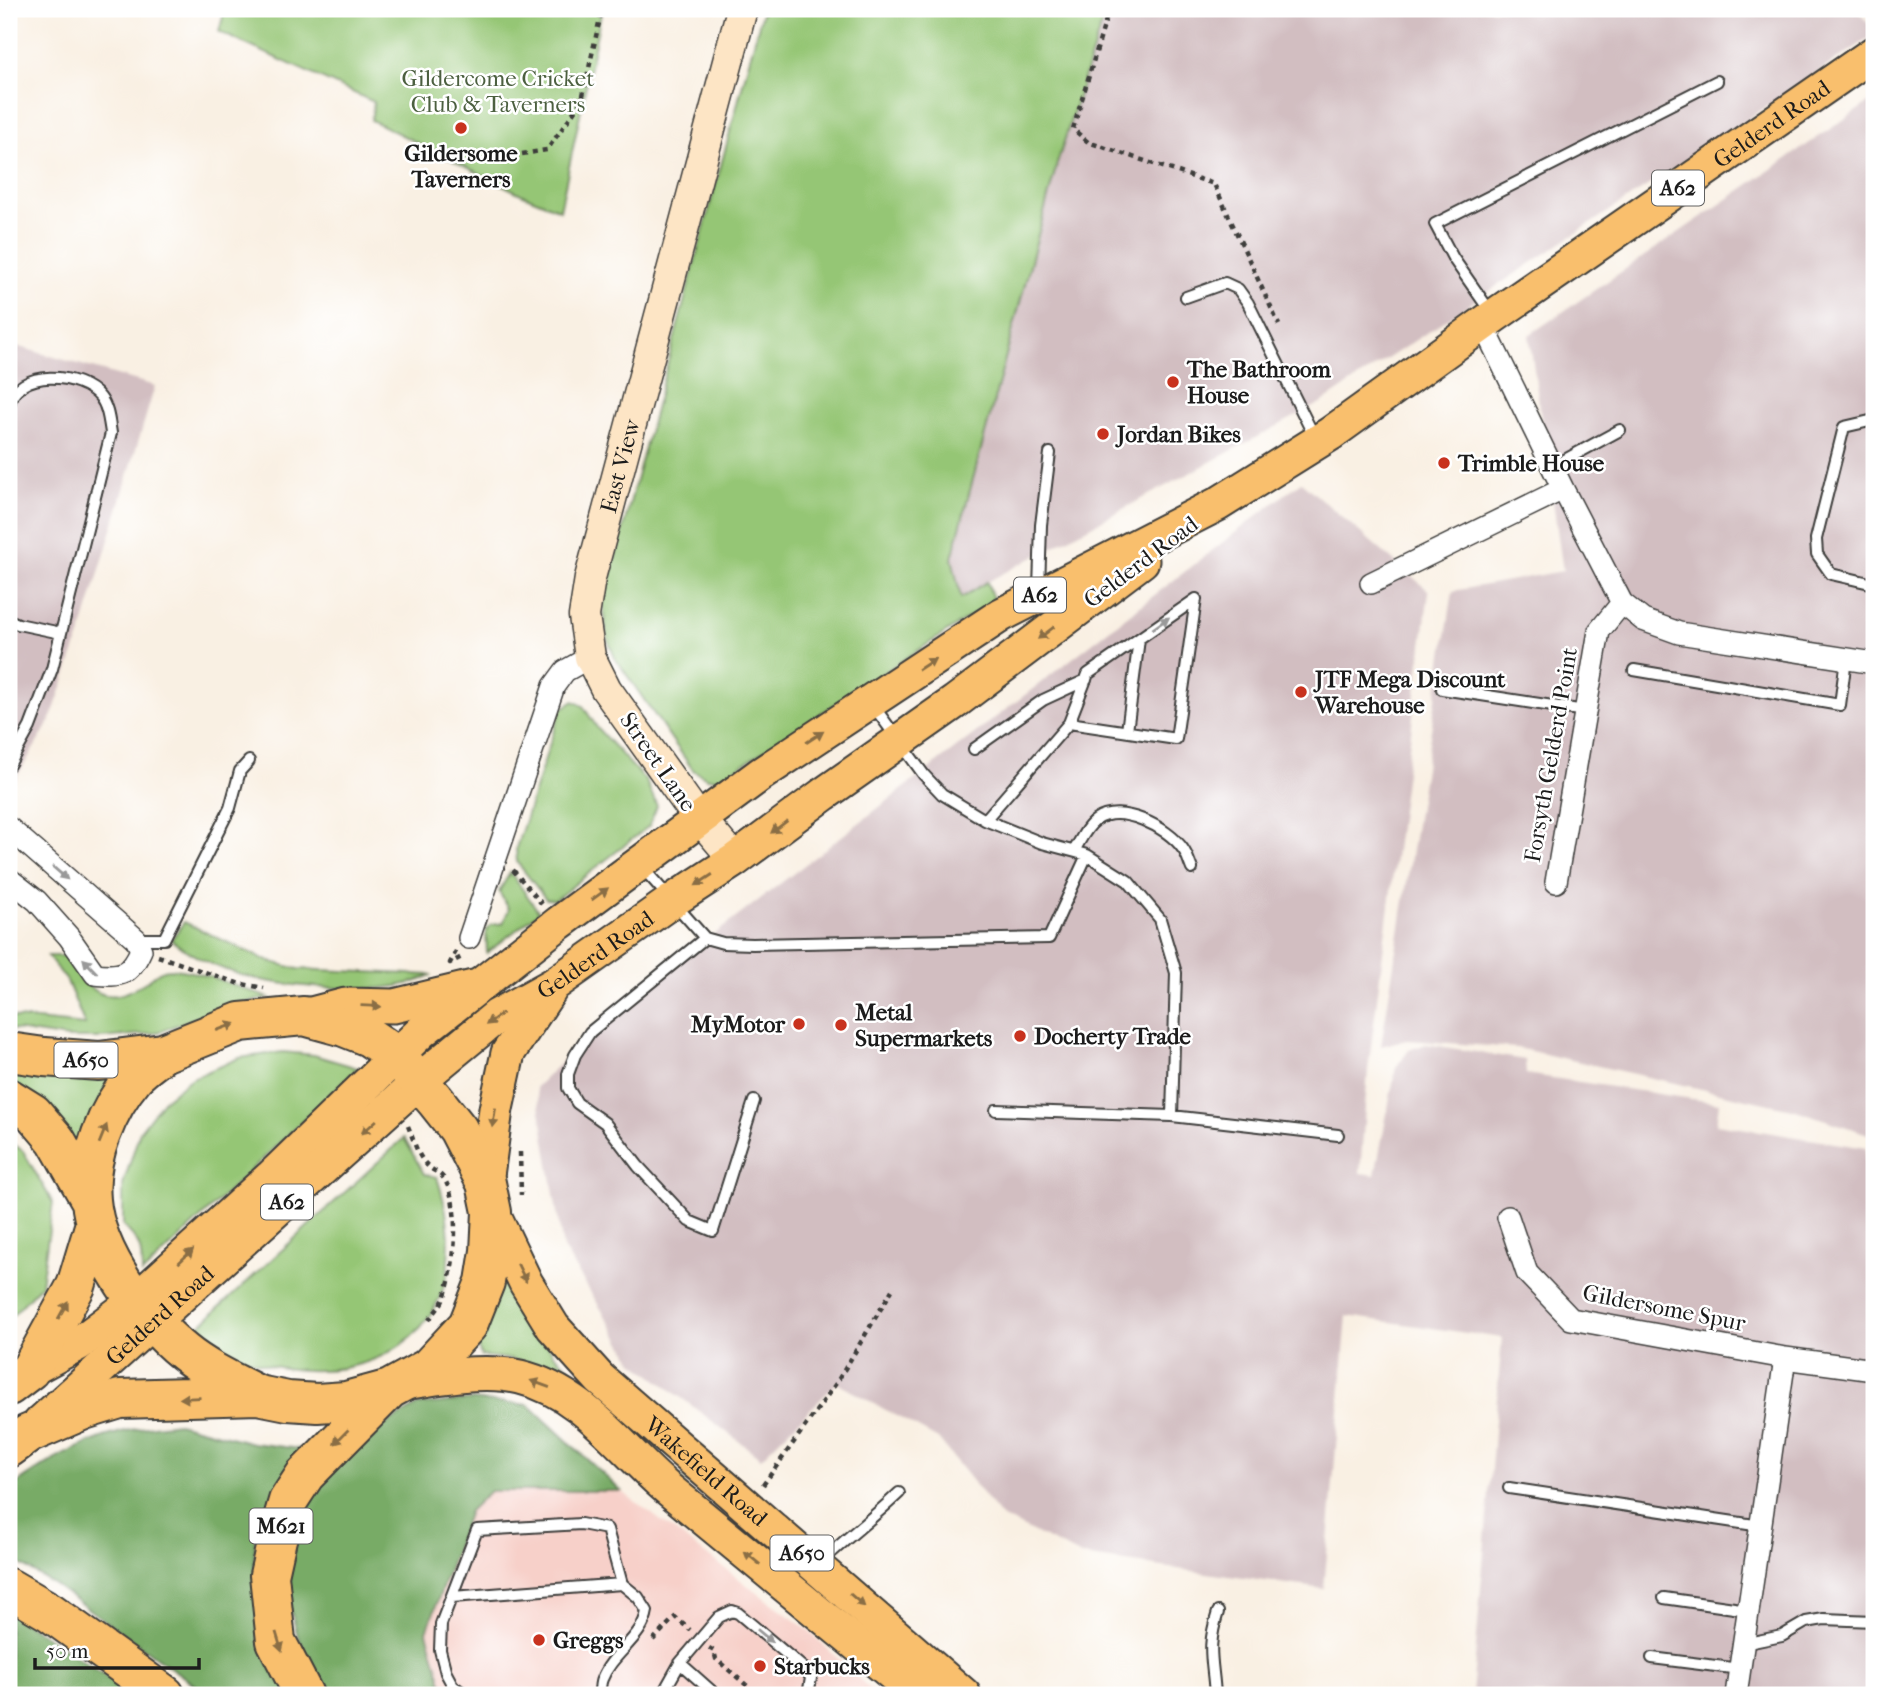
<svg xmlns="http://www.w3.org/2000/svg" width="1883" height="1704" viewBox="0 0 1883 1704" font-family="'IM FELL French Canon',serif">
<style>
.built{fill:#f7d0c9}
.industrial{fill:#d2bec1}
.green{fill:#95c675;stroke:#587148;stroke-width:2}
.forest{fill:#78ab66;stroke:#4a6441;stroke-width:2}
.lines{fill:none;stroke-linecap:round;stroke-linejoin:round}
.lane-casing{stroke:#3d3c3a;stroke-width:14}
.street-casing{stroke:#3d3c3a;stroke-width:24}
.secondary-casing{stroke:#3d3c3a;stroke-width:33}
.primary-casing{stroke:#3d3c3a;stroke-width:37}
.highway-casing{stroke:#3d3c3a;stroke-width:42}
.path{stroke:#3d3c3a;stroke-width:4.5;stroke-dasharray:5 5;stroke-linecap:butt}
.lane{stroke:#fff;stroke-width:10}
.street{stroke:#fff;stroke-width:21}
.secondary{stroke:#fde5c5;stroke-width:30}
.primary{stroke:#f9bf6d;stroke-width:33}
.highway{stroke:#f9bf6d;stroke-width:38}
.oneway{fill:#999}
.oneway2{fill:#8a6e44}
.poi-dot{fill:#c8321e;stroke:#fff;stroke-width:2.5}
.labels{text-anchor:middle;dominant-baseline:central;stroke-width:5;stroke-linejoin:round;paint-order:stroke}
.shield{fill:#fff;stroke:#606060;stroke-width:2}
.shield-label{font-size:21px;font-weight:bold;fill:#1c1c1c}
.park-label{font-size:23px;fill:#4c6040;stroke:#fff}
.street-label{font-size:23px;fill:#1c1c1c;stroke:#fff}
.poi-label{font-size:23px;font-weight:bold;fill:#1c1c1c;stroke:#fff;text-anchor:start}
</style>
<rect width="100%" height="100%" fill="#fff"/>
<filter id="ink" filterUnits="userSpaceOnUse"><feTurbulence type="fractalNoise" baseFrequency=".0143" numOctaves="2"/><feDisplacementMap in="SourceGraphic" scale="14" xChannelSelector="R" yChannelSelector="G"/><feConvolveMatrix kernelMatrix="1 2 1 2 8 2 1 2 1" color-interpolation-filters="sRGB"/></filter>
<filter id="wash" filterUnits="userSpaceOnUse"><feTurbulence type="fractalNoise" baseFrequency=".00686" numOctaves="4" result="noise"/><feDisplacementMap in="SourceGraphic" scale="28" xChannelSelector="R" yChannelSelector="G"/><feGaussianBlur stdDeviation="1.57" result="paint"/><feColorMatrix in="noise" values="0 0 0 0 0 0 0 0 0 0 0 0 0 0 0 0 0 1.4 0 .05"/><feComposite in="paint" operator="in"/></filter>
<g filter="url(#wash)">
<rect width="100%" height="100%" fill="#f9f0e3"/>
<path class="built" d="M582,1488L621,1491L809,1631L876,1695H446L427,1632L469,1511L490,1491Z"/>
<path class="industrial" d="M1106,9H1857L1874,31V35L1324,401L987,582L961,599L952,558L1057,164Z
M1874,99V1136L1796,1110L1517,1048L1407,1040L1381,1046L1453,591L1563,571L1529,335Z
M9,344L155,386L80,636L50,721L9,790Z
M1301,482L1429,591L1368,1070L1360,1173L1375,1175L1396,1067L1409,1050L1426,1044L1525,1060L1526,1074L1719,1103L1716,1124L1866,1148L1865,1163L1874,1165V1695H1472L1502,1338L1347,1316L1324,1589L1082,1556L1001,1517L938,1439L837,1383L761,1458L634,1362L563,1248L536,1087L606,1018Z"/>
<path class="green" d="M225,9H602L560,210L521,194L371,120L374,102L219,32Z
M763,9H1106L1057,164L952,558L961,598L987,582L994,601L720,779L707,778L693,770L615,658L607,638L603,603Z
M574,701L583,706L598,729L646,781L657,806L649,826L555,900L546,899L517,862L516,848L561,709Z
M510,872L539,912L487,953L486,930L491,925L503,923L509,909L499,892Z
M184,922L265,960L298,969L432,975C401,990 371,989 338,988C277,986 221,978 171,940Z
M48,956H65C91,991 103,1011 147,981C155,975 160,969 170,969C201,970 239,988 269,998L226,1006L156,1033L103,1038H68L9,1029V1017L85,1025L67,981Z
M283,1052L314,1055L358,1068L142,1274C142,1250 141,1242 123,1226V1185L140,1131L163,1101L190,1079L239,1058Z
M9,1071L84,1080L126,1078L86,1161L9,1084Z
M404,1138L424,1174L437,1177C446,1205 451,1230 448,1260C448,1267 448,1275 446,1281C422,1357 349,1379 278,1367C261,1364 243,1359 227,1350C217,1344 207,1335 197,1328Z
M9,1141L23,1151L53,1203L41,1285L9,1319Z
M497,1259L519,1304L554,1354L622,1416L689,1485C675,1474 660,1463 646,1451C635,1441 625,1427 615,1415C577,1373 536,1360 481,1356L473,1332Z"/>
<path class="forest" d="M470,1400L529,1405L621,1491H490L469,1511L427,1632L446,1695H326L298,1637L288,1600L287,1567L307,1502L332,1466L368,1435L418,1405Z
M178,1423L253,1443L301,1449L273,1494L255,1540L254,1582L291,1695H209L56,1586L9,1557V1489C46,1462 89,1437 135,1429C149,1426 164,1425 178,1423Z
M9,1612L121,1686L132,1695H9Z"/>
</g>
<g filter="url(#ink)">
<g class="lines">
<defs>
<path id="lane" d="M1186,297L1225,283L1238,289L1248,303L1316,440
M1492,314L1453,258L1435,224L1717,81
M9,405C17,368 80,372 100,397C108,407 109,421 111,433L52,669L30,727L9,765
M1874,420L1844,427L1816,539L1817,554L1831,574L1874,584
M1552,467L1620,430
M1039,589L1041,525L1050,453
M9,620L18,624L61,633
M1634,670L1840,705L1846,659
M1442,689L1585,711
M872,704L924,775L942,794L985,820L1042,843L1087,855L1128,881L1160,919L1176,973L1172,1116L996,1110
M1127,731L1139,639
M974,749L1043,700L1086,680
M985,820L1069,723L1088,674L1196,599L1176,739L1069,723
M1074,851C1080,841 1086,827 1096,820C1120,803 1168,827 1183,849C1187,854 1189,862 1192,869
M641,866L705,938L590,1032L575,1055L568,1074V1088L577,1103L605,1123L638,1166L689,1221L713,1231L754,1101
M705,938L723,943L753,944L1049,938L1087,855
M136,939H164L230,808L240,771L249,761
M1172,1116L1338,1135
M1509,1488L1761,1526
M819,1564C845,1539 873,1518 899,1493
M452,1597L622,1584L638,1597L647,1611C643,1638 612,1653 602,1679C600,1683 600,1690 600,1695
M1664,1598L1748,1610
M1743,1644L1782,1636L1806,1622L1824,1619L1874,1621
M1652,1658L1740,1669
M680,1663L719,1617L732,1611L738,1613L807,1671L811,1678L808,1695
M466,1695L453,1686L446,1673L440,1650L441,1624L477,1530L581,1524L607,1529L622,1584
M662,1695L680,1663L716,1695
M1215,1695C1213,1660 1206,1649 1218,1612"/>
<path id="street" d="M1483,325L1563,489L1622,603L1643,620L1679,633L1874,663
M1371,583L1563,489
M9,828L136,939L141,950C130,975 121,977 95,974L69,937L37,901L9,879
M1556,882L1599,631L1622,603
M469,938L554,686L565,671L590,657
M1508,1217L1527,1273L1571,1319L1785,1358L1736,1695
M1785,1358L1874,1370"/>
<g id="secondary">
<path id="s1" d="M735,860L691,808L606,689L590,657L584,616L590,578L742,9"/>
</g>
<g id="primary">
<path d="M304,1016L346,1005L394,1006L473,987"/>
<path d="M486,1183L496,1109L508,1053L550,990"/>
<path id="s2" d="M492,1212L526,1283L553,1327L600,1379L964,1695"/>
<path id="s3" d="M30,1370L78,1344L135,1301L271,1177L422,1031L559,923L761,774L1001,615L1218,504L1330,434L1494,316L1874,53"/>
<path d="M403,1383C441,1378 482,1368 520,1377C583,1392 620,1448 667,1488C750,1557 834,1626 918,1695"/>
<path id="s4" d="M40,1423L434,1068L497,1016L553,985L672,901L735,860L824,794L955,702L1142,561"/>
</g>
<path id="highway" d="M9,1052L44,1057L99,1061L163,1053L240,1022L304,1016L344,1027L369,1037L397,1056L435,1100L458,1129L473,1158L486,1183L492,1212L490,1251L485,1282L468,1325L428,1368L390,1389L346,1401L317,1403L288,1401L258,1395L120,1399L84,1410L28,1434L9,1448
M163,1053C153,1061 142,1068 134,1077C107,1109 87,1158 91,1200C95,1252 144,1320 184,1352C206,1370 233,1382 258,1395
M9,1098L33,1113L56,1140L91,1201
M9,1386L30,1370L76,1286L95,1223
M9,1588L50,1612L165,1695
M304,1695L276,1641L269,1575L277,1539L288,1501L305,1475L388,1391"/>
</defs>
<use href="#lane" class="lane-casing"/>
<use href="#street" class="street-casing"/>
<use href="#secondary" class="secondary-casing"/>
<use href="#primary" class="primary-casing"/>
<use href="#highway" class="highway-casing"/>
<path class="path" d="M1109,9L1073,129L1088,142L1214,184L1279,325
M522,154L547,150L582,100L602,9
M513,870L542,904
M456,951L450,963L462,957
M158,956L237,983L264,988
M408,1126C413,1138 417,1155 426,1164C433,1172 441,1172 446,1182C461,1211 455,1268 444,1298C441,1306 434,1313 429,1320
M520,1152L521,1195
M763,1485L837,1382L892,1290
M653,1640L675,1617L690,1630
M597,1641L606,1648
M709,1648L714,1651L716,1659L758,1695"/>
<use href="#lane" class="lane"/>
<use href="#street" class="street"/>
<use href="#secondary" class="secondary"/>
<use href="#primary" class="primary"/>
<use href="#highway" class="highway"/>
</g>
<defs><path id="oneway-solid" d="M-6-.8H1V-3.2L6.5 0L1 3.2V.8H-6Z" transform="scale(1.75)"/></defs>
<g class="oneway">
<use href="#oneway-solid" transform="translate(1161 623) rotate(-35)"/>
<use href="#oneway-solid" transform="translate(60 873) rotate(41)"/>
<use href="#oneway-solid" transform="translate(90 966) rotate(-134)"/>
<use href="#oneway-solid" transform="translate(765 1636) rotate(40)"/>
</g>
<g class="oneway2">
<use href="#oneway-solid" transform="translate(1046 633) rotate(143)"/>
<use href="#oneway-solid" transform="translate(927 664) rotate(-33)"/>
<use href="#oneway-solid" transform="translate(815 737) rotate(-33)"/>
<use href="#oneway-solid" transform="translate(779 827) rotate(143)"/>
<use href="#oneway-solid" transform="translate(704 880) rotate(147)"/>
<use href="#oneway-solid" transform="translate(600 894) rotate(-36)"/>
<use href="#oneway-solid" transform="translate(371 1006) rotate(2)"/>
<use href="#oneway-solid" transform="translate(494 1019) rotate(144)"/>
<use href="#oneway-solid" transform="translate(226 1027) rotate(-20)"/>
<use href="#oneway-solid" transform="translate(494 1118) rotate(99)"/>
<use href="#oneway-solid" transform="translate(369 1127) rotate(138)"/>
<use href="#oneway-solid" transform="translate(103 1134) rotate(-68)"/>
<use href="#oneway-solid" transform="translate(186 1256) rotate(-43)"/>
<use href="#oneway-solid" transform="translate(522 1273) rotate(64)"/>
<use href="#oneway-solid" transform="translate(63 1310) rotate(-61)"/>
<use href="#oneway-solid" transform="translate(540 1384) rotate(-160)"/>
<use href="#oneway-solid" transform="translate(190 1398) rotate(178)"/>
<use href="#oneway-solid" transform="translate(341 1437) rotate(135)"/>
<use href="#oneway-solid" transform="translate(752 1558) rotate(-141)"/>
<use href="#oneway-solid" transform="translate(857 1600) rotate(41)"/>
<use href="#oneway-solid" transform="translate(279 1642) rotate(73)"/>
</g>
</g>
<g class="poi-dot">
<circle cx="461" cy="128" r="7"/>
<circle cx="1173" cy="382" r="7"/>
<circle cx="1103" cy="434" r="7"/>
<circle cx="1444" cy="463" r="7"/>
<circle cx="1301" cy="692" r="7"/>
<circle cx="799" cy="1024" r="7"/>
<circle cx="841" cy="1025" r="7"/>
<circle cx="1020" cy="1036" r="7"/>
<circle cx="539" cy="1640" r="7"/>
<circle cx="760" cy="1666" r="7"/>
</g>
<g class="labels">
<g class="shield">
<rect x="1652" y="170.5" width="52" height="35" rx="5"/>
<rect x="1014" y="577.5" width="52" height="35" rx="5"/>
<rect x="54.5" y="1042.5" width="63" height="35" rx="5"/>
<rect x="261" y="1184.5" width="52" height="35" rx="5"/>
<rect x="249.5" y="1508.5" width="63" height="35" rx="5"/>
<rect x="770.5" y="1535.5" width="63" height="35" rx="5"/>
</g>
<g class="shield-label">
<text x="1678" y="188">A62</text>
<text x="1040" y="595">A62</text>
<text x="86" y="1060">A650</text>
<text x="287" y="1202">A62</text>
<text x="281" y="1526">M621</text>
<text x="802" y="1553">A650</text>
</g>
<g class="park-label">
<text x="498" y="78">Gildercome Cricket<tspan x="498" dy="26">Club &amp; Taverners</tspan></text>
</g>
<g class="street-label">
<text stroke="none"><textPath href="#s3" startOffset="2149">Gelderd Road</textPath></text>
<text stroke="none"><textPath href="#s1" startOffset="446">East View</textPath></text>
<text transform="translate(1141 562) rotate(-37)">Gelderd Road</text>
<text transform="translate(1551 755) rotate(-80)">Forsyth Gelderd Point</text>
<text transform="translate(658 762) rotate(55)">Street Lane</text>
<text stroke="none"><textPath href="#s4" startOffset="728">Gelderd Road</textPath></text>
<text transform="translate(1664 1308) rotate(11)">Gildersome Spur</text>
<text stroke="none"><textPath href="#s4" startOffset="161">Gelderd Road</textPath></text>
<text stroke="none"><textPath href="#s2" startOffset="341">Wakefield Road</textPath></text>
</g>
<g class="poi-label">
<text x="461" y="153" text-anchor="middle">Gildersome<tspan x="461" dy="26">Taverners</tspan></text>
<text x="1187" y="369">The Bathroom<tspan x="1187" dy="26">House</tspan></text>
<text x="1117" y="434">Jordan Bikes</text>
<text x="1458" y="463">Trimble House</text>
<text x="1315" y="679">JTF Mega Discount<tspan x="1315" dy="26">Warehouse</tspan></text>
<text x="855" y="1012">Metal<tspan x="855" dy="26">Supermarkets</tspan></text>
<text x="785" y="1024" text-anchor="end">MyMotor</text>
<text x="1034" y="1036">Docherty Trade</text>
<text x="553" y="1640">Greggs</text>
<text x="774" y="1666">Starbucks</text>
</g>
</g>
<rect width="1883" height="1704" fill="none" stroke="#fff" stroke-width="35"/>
<path d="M35 1658v10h164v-10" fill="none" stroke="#1c1c1c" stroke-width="3.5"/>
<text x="46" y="1658" font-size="21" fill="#1c1c1c" stroke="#ffffff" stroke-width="5" paint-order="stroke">50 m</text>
</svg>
